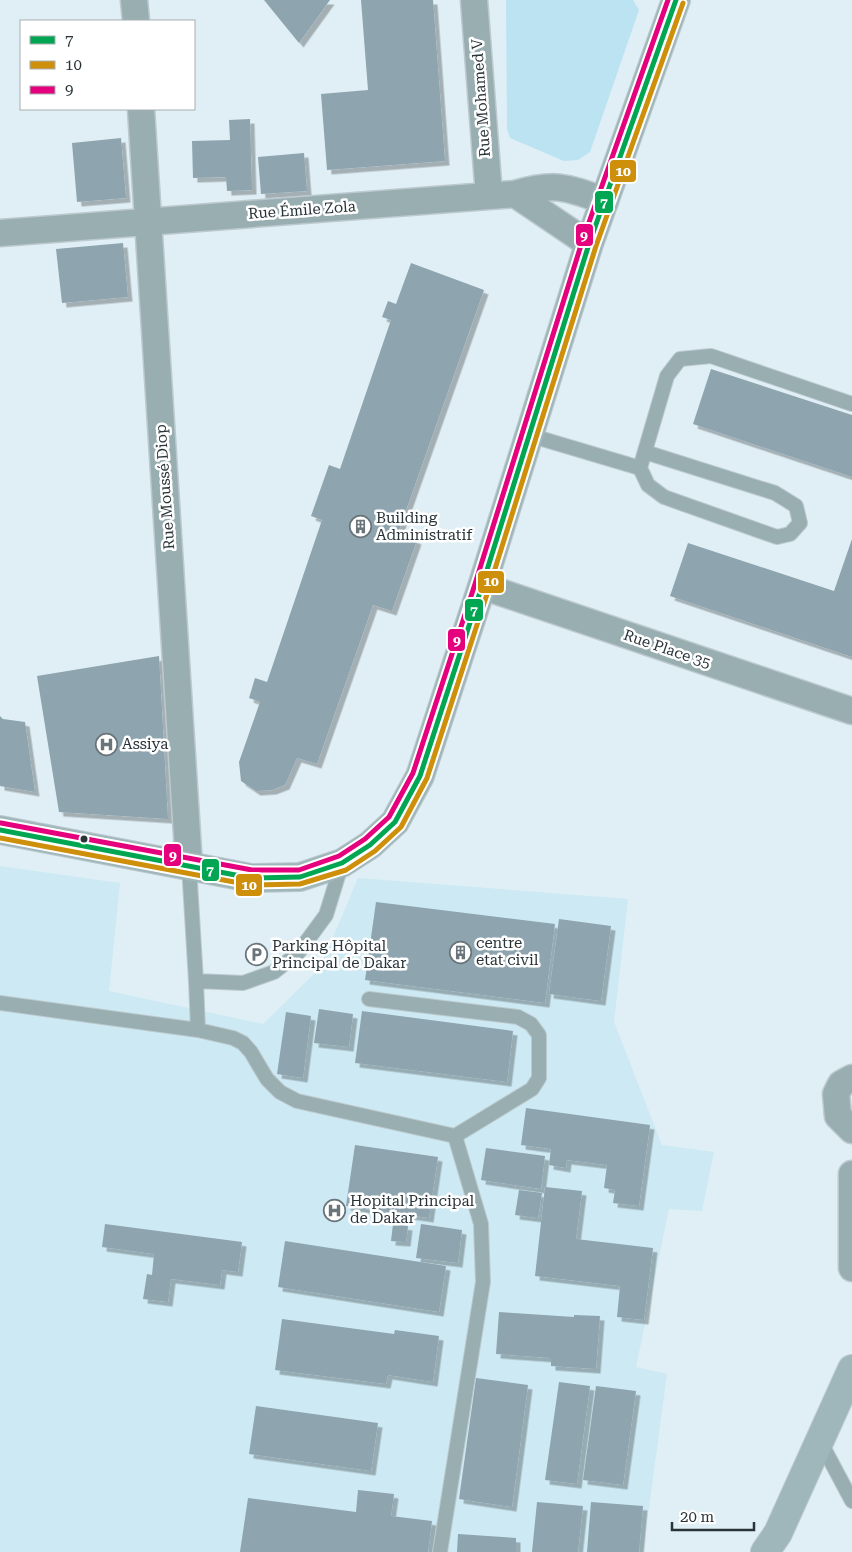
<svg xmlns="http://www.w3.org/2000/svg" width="852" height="1552" viewBox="0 0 852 1552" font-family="'Roboto Serif',serif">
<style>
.built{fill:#cde9f3}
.green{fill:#bbe3f1}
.building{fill:#8ea4af;filter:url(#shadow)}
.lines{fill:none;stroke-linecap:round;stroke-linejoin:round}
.lane-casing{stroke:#bcc9ce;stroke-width:16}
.street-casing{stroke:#bcc9ce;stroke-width:29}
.secondary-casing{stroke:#bcc9ce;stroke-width:30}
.lane{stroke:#98aeb0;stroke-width:14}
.street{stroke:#98aeb0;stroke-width:26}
.secondary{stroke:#9fb6ba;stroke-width:28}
.bus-1-casing{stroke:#fff;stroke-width:9}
.bus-2-casing{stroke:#fff;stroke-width:9}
.bus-3-casing{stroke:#fff;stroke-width:9}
.bus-1{stroke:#00a651;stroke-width:5}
.bus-2{stroke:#ce8f0b;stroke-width:5}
.bus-3{stroke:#e5007d;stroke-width:5}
.bus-dot{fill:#293438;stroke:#fff;stroke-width:2}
.labels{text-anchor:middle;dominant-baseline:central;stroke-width:5;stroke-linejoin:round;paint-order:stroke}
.street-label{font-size:15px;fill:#293438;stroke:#fff}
.poi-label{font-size:15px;fill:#293438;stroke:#fff;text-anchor:start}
.line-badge{stroke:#fff;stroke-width:2}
.badge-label{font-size:14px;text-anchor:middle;font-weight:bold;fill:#fff}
</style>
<defs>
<filter id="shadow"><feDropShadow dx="4.5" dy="4.5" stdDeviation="0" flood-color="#0004"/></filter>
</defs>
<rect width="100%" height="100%" fill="#dfeff5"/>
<path class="built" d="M0,866L120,883L109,991L263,1024L320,968L358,878L628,899L614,1022L662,1145L714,1152L702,1211L669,1209L636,1367L667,1374L643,1552H0Z"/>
<path class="green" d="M506,0H633L639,10L590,152L578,160L564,161L510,138L507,129Z"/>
<path class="building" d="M264,0H330L299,43Z
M361,0H433L445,161L327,170L321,94L368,90Z
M250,119L252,190L227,191L226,177L193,178L192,141L230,140L229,120Z
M121,138L126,198L77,202L72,143Z
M304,153L307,191L261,194L258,157Z
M123,243L128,297L62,303L56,249Z
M411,263L484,290L398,533L417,540L392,611L373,605L317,764L297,758L285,785L272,790L256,791L241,781L239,762L260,702L249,698L255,678L267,682L322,520L311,516L329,465L340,469L391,320L382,317L388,301L396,304Z
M711,369L852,415V477L693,424Z
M852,539V657L670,596L688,543L834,591Z
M159,656L168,819L59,812L37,676Z
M0,716L3,719L25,722L35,792L0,786Z
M376,902L555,924L545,1003L365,980Z
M559,919L611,926L601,1001L549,994Z
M319,1009L353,1014L349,1047L314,1043Z
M362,1011L513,1031L507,1082L355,1063Z
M286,1012L311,1016L303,1078L277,1074Z
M526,1108L650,1125L639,1206L613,1203L615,1190L604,1188L607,1165L567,1160L566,1168L549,1165L551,1149L521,1145Z
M355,1145L438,1157L429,1218L346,1206Z
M486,1148L545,1156L541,1189L481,1180Z
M545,1187L582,1191L576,1239L653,1248L644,1320L617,1317L620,1286L535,1276Z
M519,1190L542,1193L538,1218L515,1215Z
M105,1224L242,1242L238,1272L222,1270L220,1285L171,1279L168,1302L143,1299L147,1274L152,1275L154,1254L102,1247Z
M393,1224L408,1226L406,1242L391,1241Z
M421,1224L462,1230L458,1263L416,1258Z
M285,1241L446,1266L439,1312L278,1287Z
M499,1312L574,1317V1315L600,1316L596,1369L551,1366V1358L496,1354Z
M282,1319L394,1334L395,1330L439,1336L433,1382L388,1375L386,1384L275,1370Z
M476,1378L528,1385L512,1507L459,1499Z
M559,1382L590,1386L577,1484L545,1480Z
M596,1386L636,1391L623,1485L583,1480Z
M256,1406L378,1423L371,1471L249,1454Z
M358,1490L394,1494L391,1516L432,1521L428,1552H240L248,1498L356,1512Z
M537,1502L583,1506L578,1552H532Z
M591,1502L643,1506L639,1552H587Z
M458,1534L516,1538V1552H457Z"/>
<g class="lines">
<defs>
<path id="lane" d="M529,435L640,468
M645,452L775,493L796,506L800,523L790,534L777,537L664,497L648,485L640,468L667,376L680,359L711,356L852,404
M189,866L196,981L243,983L274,972L298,953L326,915L342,863
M196,981L198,1030
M369,999L518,1017L531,1024L539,1035V1078L532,1089L455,1136
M0,1003L198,1030L233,1038L243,1043L251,1052L267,1079L280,1092L297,1101L455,1136L481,1224L483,1282L440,1552
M820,1441L852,1501"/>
<path id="street" d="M134,0L136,21
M474,0L489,196
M141,109L189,866
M515,194L589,244
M0,233L515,194C555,182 566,187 605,201
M482,586L852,711
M852,1078L841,1084L836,1094L838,1116L852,1130
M852,1174V1268"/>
<path id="secondary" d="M0,830L251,878L300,877L342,863L370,845L395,822L420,776L482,586L589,244L676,0
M765,1552L778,1533L852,1369"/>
</defs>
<use href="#lane" class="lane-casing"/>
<use href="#street" class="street-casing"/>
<use href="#secondary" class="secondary-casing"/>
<use href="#lane" class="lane"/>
<use href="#street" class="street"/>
<use href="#secondary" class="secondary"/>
<defs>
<path id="bus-1" d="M0,830L251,878L300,877L342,863L370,845L395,822L420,776L482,586L589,244L676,0"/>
<path id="bus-2" d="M0,838L250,885L300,884L346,870L375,851L401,827L427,778L489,588L596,246L683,3"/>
<path id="bus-3" d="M1,823L252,870H299L339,856L365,839L389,817L413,773L475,584L582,242L668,0"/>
</defs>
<use href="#bus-1" class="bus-1-casing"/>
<use href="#bus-2" class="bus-2-casing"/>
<use href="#bus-3" class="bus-3-casing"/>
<use href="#bus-1" class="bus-1"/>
<use href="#bus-2" class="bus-2"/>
<use href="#bus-3" class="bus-3"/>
</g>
<defs>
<symbol id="building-ring" viewBox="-11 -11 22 22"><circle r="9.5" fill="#fff" stroke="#69757a" stroke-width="1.5"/><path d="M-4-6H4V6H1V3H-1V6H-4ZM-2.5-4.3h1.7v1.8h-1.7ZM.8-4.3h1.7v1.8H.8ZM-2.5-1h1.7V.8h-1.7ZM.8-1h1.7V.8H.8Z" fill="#69757a"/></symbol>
<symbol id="hospital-ring" viewBox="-11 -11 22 22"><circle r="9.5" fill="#fff" stroke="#69757a" stroke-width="1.5"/><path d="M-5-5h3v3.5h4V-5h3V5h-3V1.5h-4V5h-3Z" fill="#69757a"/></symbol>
<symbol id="parking-ring" viewBox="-11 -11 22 22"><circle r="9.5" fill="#fff" stroke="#69757a" stroke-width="1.5"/><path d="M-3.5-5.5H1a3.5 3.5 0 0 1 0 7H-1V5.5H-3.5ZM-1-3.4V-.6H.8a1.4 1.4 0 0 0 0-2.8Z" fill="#69757a"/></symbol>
</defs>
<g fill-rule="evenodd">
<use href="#building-ring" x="348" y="514" width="25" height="25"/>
<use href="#hospital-ring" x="94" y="732" width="25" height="25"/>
<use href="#building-ring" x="448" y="940" width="25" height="25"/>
<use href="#parking-ring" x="244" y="942" width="25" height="25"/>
<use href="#hospital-ring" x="322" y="1198" width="25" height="25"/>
</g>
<circle class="bus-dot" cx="84" cy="839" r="4.5"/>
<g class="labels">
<g class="street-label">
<text transform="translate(481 98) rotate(-94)">Rue Mohamed V</text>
<text transform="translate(302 210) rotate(-4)">Rue Émile Zola</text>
<text transform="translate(165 487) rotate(-94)">Rue Moussé Diop</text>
<text transform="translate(667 649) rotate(19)">Rue Place 35</text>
</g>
<g class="poi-label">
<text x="376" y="518">Building<tspan x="376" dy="17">Administratif</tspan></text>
<text x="122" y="744">Assiya</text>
<text x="476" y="943">centre<tspan x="476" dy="17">etat civil</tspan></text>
<text x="272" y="946">Parking Hôpital<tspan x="272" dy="17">Principal de Dakar</tspan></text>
<text x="350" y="1201">Hopital Principal<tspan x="350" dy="17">de Dakar</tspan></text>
</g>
</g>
<g class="line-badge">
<rect x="609" y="159" width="28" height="24" rx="5" fill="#ce8f0b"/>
<rect x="594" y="190" width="20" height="24" rx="5" fill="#00a651"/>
<rect x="575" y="223" width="19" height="24" rx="5" fill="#e5007d"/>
<rect x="477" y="570" width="28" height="24" rx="5" fill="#ce8f0b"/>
<rect x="464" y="598" width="20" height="24" rx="5" fill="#00a651"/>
<rect x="447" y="628" width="19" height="24" rx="5" fill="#e5007d"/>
<rect x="163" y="843" width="19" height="24" rx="5" fill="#e5007d"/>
<rect x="201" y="858" width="19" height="24" rx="5" fill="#00a651"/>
<rect x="235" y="873" width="28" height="24" rx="5" fill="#ce8f0b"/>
</g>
<g class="badge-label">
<text x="623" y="176">10</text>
<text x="604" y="207">7</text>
<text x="584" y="240">9</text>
<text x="491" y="586">10</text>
<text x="474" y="615">7</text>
<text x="457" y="645">9</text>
<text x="173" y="860">9</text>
<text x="210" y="875">7</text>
<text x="249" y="890">10</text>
</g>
<rect x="20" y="20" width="175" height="90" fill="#ffffff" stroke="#a9aeaf"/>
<rect x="30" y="36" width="25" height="8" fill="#00a651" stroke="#a9aeaf"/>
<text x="65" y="45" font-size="15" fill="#293438">7</text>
<rect x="30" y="61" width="25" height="8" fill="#ce8f0b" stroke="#a9aeaf"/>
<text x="65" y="70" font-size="15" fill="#293438">10</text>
<rect x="30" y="86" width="25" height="8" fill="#e5007d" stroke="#a9aeaf"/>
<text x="65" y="95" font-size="15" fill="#293438">9</text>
<path d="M672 1522v8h82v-8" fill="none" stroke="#293438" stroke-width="2.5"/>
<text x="680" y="1522" font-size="15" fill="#293438" stroke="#ffffff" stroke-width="4" paint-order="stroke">20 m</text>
</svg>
